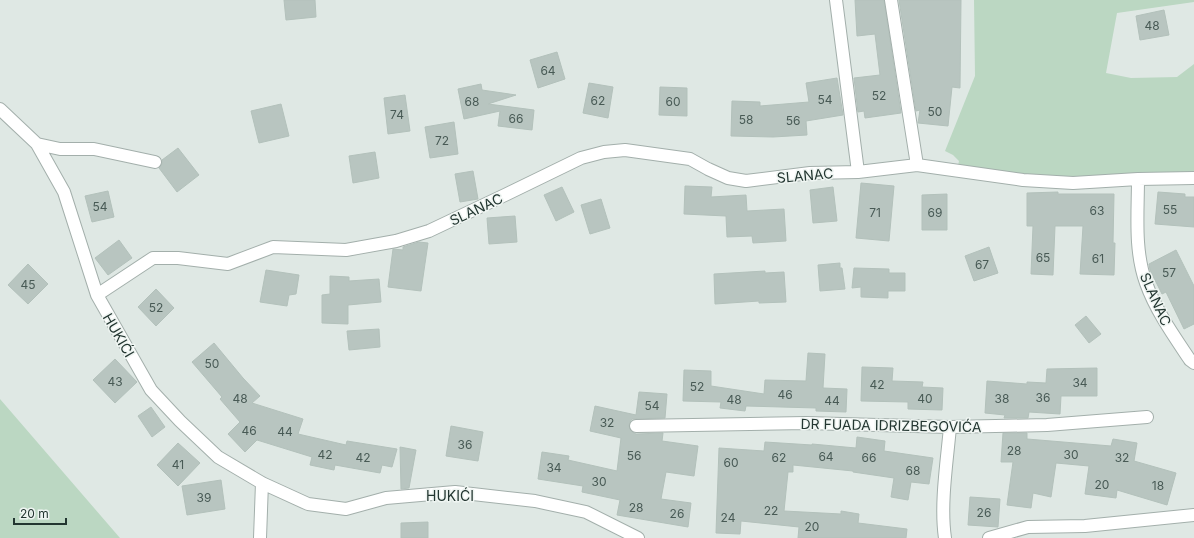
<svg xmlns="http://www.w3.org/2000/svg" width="1194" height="538" viewBox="0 0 1194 538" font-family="Inter,sans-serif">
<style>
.green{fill:#bbd7c2}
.building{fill:#b8c5c0;stroke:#b3c1bb}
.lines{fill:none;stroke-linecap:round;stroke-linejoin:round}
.minor-casing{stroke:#a3afab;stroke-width:14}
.minor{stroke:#fff;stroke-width:12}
.labels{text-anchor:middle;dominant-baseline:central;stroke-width:3;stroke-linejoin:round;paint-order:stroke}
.number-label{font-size:12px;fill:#485a55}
.street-label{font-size:14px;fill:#233631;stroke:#eff5f2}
</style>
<rect width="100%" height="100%" fill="#dfe8e4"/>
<path class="green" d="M974,0H1194V2L1117,13L1106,73L1131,78L1177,77L1194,64V178L1073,183L957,170L959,161L953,155L945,151L975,76Z
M0,399L120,538H0Z"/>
<path class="building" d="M284,0H315L316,17L286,20Z
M855,0H884L901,113L865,118L864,111L858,112L854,78L880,75L875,34L857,36Z
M899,0H961L960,88L952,87L948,126L918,123L920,110L916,111Z
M1164,10L1169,35L1140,40L1136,16Z
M557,52L565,79L538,88L530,60Z
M837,78L843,115L806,121L807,135L773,137L731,136L732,101L760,102V106L809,102L806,83Z
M589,83L613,87L608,118L583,113Z
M481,84L482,90L516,95L488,104L534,110L532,130L498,126L500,111L464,119L458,89Z
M660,87L687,88V116L659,115Z
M405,95L410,131L388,134L384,98Z
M281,104L289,136L259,143L251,111Z
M454,122L458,154L430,158L425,127Z
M178,148L199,175L177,192L159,168L162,164V160Z
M375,152L379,178L353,183L349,156Z
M473,171L478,199L460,202L455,174Z
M861,183L894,186L889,241L856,238Z
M685,186L712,187L711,197L746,195L747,211L784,209L786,241L753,243L752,236L727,237L726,216L684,214Z
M562,187L574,212L556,221L544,195Z
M833,187L837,221L813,223L810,190Z
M108,191L114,217L92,222L85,196Z
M1058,192V194H1114L1113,243H1115L1114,275L1080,274L1083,226H1055L1053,275L1031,274L1033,226H1027V193Z
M1158,192L1185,194V197H1194V227L1155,224Z
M947,194V230H922V195Z
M601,199L610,228L590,234L581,205Z
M515,216L517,242L489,244L487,218Z
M119,240L132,258L108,275L95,258Z
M419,242L428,243L421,291L388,287L393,249L403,250V247Z
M989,247L998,273L974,281L965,256Z
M1176,250L1194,286V324L1184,329L1166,292L1162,294L1150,270L1149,264Z
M840,263V268H842L845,289L820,291L818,265Z
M28,264L48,284L28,304L8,285Z
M854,268L889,269V273H905V291H888V298L861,297V287L852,288Z
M266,270L299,275L296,294L289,295L287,306L260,302Z
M765,271V273L784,272L786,302L759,303V301L715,304L714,274Z
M330,276L349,277V281L379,279L381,302L348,305V324L322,323V295L330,294Z
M156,289L174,308L156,326L138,307Z
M1086,316L1101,334L1089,343L1075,325Z
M379,329L380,347L349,350L347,331Z
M214,343L243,378L260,396L252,403L303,419L298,434L346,445L347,441L397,449L392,467L382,465L380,473L335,465L334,470L310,465L312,457L257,440L245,452L228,434L240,422L220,399L222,397L192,362Z
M808,353L825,354L823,388L847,389L846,412L816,411V408L746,406L745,411L720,408L721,402L683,401L684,370L711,371V386L764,394L765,380L806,381Z
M115,359L137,382L115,403L93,380Z
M862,367L893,368L892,381L923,382L922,387L943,388L942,410L908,409V402L861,401Z
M1097,368V396H1061L1060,414L1029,412L1028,418H1004L1005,415L985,413L987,381L1027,384V382L1046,383L1047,369Z
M639,392L667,394L665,418L632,419L630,422L629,426L632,432L636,434L663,433L662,441L698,446L694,476L666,472L661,499L691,503L688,527L617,515L620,500L582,492L583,486L538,479L542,452L569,456L568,460L617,471L621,438L590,431L595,406L636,415Z
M151,407L165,427L152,437L138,416Z
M451,426L483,432L478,461L446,456Z
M1003,433H1027V439L1111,446L1113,439L1137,443L1134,461L1176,473L1167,505L1117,490L1116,498L1085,494L1089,466L1056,463L1051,497L1033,493L1031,508L1007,505L1013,462H1001Z
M857,437L885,441L884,451L933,458L929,484L911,482L908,500L891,497L894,478L853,472V471L793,465V472H788L784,511L841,514V511L859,514L858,523L907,529L906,538H798L799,527L741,521L740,534L716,533L719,448L764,451L765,442L812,445V444L856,448Z
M178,443L200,463L178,486L157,465Z
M400,447L416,450L409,488L401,489Z
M221,480L225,509L187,515L182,486Z
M970,497L1000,499L998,527L968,525Z
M428,522V538H401V523Z"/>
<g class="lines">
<defs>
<path id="minor" d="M836,0L858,172
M891,0L917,165
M0,109L37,144L64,192L97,295L151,390L180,421L218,457L262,483L308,504L346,509L386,498L455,492L535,501L586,512L638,538
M37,144L60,149H94L155,162
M1138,179C1138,213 1134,250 1146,283C1156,311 1174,336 1190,360L1194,363
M97,295L153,258H178L228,264L273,247L346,250L396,241L429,231L507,194L581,158L604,152L625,150L690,159L708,169L728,178L746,181L810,173L858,172L917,165L1023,180L1073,183L1138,179L1194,178
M636,426L806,423L950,427L1047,425L1147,417
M260,538L262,483
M945,538C940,505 947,461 950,427
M989,538L1028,527L1085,526L1194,515"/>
</defs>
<use href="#minor" class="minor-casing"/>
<use href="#minor" class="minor"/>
</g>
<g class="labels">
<g class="number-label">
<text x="1152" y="25">48</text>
<text x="548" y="70">64</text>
<text x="879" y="95">52</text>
<text x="825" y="99">54</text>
<text x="598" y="100">62</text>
<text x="472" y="101">68</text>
<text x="673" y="101">60</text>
<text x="935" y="111">50</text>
<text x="397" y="114">74</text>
<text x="516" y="118">66</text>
<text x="746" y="119">58</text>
<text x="793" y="120">56</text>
<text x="442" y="140">72</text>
<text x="100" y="206">54</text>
<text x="1170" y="209">55</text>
<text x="1097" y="210">63</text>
<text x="875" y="212">71</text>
<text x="935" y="212">69</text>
<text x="1043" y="257">65</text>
<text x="1098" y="258">61</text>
<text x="982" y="264">67</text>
<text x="1169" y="272">57</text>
<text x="28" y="284">45</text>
<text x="156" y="307">52</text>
<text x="212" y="363">50</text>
<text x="115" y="381">43</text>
<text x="1080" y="382">34</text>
<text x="877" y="384">42</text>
<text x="697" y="386">52</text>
<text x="785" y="394">46</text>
<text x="1043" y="397">36</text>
<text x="240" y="398">48</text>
<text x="925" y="398">40</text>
<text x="1002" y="398">38</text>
<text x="734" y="399">48</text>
<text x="832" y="400">44</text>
<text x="652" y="405">54</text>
<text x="607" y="422">32</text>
<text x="249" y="430">46</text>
<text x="285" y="431">44</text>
<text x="465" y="444">36</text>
<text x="1014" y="450">28</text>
<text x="325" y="454">42</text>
<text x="1071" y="454">30</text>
<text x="634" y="455">56</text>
<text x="826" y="456">64</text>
<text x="363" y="457">42</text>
<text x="779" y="457">62</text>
<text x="869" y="457">66</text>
<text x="1122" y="457">32</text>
<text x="731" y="462">60</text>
<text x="178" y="464">41</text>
<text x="554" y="467">34</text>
<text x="913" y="470">68</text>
<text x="599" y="481">30</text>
<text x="1102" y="484">20</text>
<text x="1158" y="485">18</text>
<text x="204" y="497">39</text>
<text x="636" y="507">28</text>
<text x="771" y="510">22</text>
<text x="984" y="512">26</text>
<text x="677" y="513">26</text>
<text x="728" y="517">24</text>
<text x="812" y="526">20</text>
</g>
<g class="street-label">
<text transform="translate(805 175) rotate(-5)">SLANAC</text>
<text transform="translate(476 209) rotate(-25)">SLANAC</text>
<text transform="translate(1156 299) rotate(66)">SLANAC</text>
<text transform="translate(119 335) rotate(60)">HUKIĆI</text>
<text transform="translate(891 425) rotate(1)">DR FUADA IDRIZBEGOVIĆA</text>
<text x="450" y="495">HUKIĆI</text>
</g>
</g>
<path d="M14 518v6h52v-6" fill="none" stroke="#233631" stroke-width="2"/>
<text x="20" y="518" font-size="12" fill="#233631" stroke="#eff5f2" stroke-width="3" paint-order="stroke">20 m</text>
</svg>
